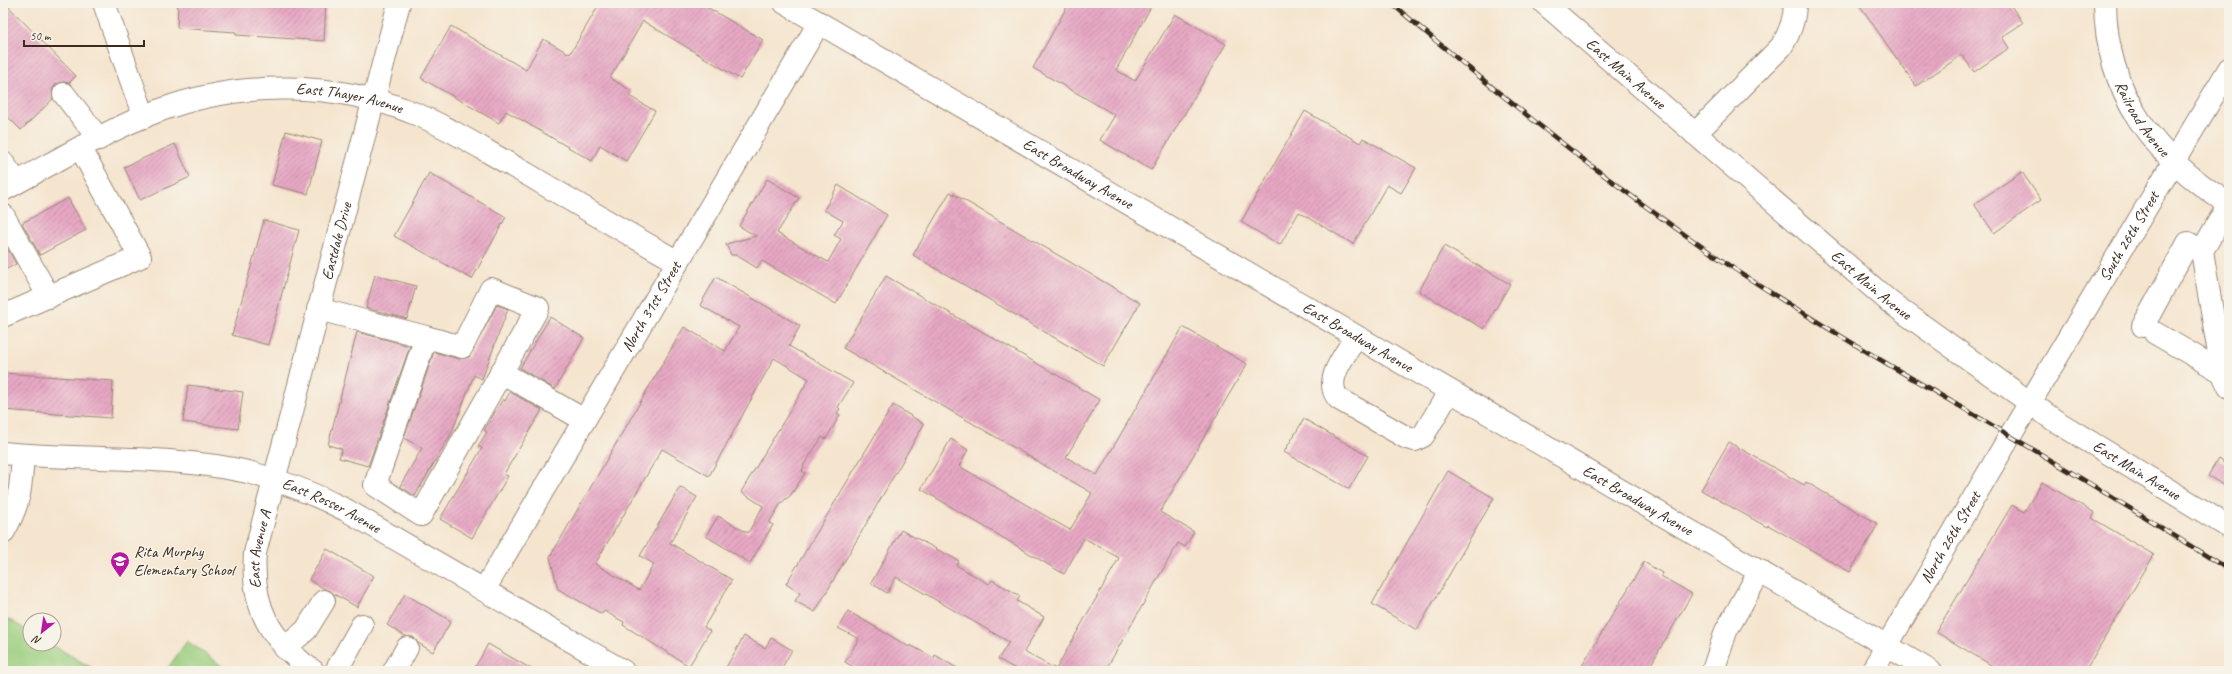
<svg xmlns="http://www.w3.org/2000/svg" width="2232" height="674" viewBox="0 0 2232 674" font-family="Caveat,sans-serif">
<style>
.grass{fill:#99cd7d;stroke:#6a7c4e}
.building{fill:url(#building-hatch)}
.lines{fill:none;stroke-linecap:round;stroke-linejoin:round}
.minor-casing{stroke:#988876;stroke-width:24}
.major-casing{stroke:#988876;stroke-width:24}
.minor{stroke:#fff;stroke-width:22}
.major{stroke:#fff;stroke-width:22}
.rail-casing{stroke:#3b2a1e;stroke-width:4.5}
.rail{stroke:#f7f3e8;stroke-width:3;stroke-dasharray:9;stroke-linecap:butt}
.labels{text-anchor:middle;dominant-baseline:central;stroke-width:3;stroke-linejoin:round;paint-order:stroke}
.street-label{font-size:16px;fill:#3b2a1e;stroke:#f7f3e8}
.poi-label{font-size:16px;fill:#3b2a1e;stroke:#f7f3e8;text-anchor:start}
</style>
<defs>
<pattern id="building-hatch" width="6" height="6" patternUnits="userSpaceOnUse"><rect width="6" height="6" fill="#e7a8c4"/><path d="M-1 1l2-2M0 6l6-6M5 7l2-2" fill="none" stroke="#bc899f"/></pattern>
</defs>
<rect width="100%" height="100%" fill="#f7f3e8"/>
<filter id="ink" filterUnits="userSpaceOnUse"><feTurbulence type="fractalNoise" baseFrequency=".025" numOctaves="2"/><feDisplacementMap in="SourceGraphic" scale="8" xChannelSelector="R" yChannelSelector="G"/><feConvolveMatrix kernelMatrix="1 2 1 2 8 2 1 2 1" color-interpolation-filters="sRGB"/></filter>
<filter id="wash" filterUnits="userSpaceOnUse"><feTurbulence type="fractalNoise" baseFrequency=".012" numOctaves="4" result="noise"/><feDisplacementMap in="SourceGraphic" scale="16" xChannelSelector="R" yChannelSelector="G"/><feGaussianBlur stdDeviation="0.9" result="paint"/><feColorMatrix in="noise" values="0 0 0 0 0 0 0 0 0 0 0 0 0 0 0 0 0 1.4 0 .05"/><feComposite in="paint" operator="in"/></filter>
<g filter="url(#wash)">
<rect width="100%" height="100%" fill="#f5e5cf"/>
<path class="grass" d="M3,616L30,632V644H51L97,671H3Z
M187,641L229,671H173L168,668Z"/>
<g id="blocks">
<path class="building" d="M3,3H5L76,76L69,83L63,82L56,84L52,90L53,99L21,130L3,112Z
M178,3H326L324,41L236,35V32L177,28Z
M600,3H700L763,40L740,79L643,21L610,78L632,91L629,96L655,111L626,161L600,145L592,161L506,111L499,123L421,78L451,26L526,70L543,39L570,54Z
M1069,3H1153L1116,70L1135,81L1175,14L1226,44L1151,170L1100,140L1115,115L1033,68Z
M1858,3H2009L2023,23L2002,37L2009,48L1974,72L1962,55L1916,86Z
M1305,111L1360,143L1363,138L1416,168L1401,193L1387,185L1353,244L1299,212L1280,245L1241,222Z
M286,131L322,141L308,194L272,185Z
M175,144L190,177L140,200L124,167Z
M2022,172L2041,200L1994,233L1974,204Z
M429,173L506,217L472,279L394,236Z
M767,179L799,198L777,233L828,262L841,239L834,235L843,221L824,210L838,185L887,215L836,304L762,261L757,268L736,255H731L726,244L756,236L739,226Z
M950,192L1140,303L1103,366L913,255Z
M68,198L86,230L40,255L22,223Z
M264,220L299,230L268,345L232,335Z
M3,241L16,264L3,271Z
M1444,246L1510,284L1484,329L1419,291Z
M375,275L416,286L407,319L366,308Z
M886,276L1100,400L1066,457L1097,475L1183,327L1247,364L1160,512L1194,532L1185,547L1178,543L1105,671H1019L998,659L1009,642L896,577L887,593L871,583L901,530L959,561L956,565L989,584L992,580L1020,596L1017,601L1044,617L1024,652L1056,669L1119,558L1084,538L1064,574L921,489L951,439L968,450L959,466L1070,530L1092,493L843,348Z
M716,277L800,326L789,346L853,383L838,407L840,409L837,413L840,415L826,439L822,437L804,465L802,471L805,473L791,495L781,503L769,523L773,525L750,563L706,536L718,516L748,533L763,506L741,492L809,379L774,358L709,476L662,449L595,564L639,590L654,564L640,556L680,487L697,497L670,543L732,580L704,627L710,631L689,666L623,625L624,622L604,611L602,614L558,589L550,557L684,327L725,351L739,327L700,305Z
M497,305L508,309L482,379L474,375L452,432L415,496L400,486L422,448L404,438L434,352L459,359L469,357Z
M550,317L584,338L555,389L520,368Z
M357,332L410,346L368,466L339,458L342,449L328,445Z
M3,373L113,381L111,418L3,410Z
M188,385L243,392L238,429L183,422Z
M510,392L542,410L504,474L508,476L472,538L440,519L482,448L478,446L487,432L484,430L503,399L505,401Z
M893,405L924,424L815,612L795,601L800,593L786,584Z
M1304,419L1368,456L1349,489L1284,452Z
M1729,442L1804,485L1806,482L1878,524L1850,572L1768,525L1767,527L1701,490Z
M2218,459L2229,466V488L2208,476Z
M1448,471L1494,498L1417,630L1372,604Z
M2042,482L2095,513L2092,518L2154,555L2085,671H2001L1936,632L2012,505L2024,512Z
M327,549L374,576L357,607L309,580Z
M1644,562L1662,573L1661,576L1692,594L1647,671H1579Z
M405,594L451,621L433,652L418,643L413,637L405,636L387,625Z
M848,611L909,647L910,645L934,658L935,655L962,671H860L845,662L859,639L838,628Z
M744,636L765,648L771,638L792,650L780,671H724Z
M488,644L535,671H473Z"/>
</g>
</g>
<g filter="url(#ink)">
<use href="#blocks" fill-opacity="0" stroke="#988876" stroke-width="1"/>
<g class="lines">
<defs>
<g id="minor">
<path d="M104,3L144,117"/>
<path id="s1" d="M785,3L1930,671"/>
<path id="s2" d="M2105,3C2106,94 2154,157 2229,204"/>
<path d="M64,94L99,139"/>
<path d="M1695,134L1781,47C1790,33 1795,20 1795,3"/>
<path d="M3,163L17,182"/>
<path id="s3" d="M3,190C54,163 104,131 158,111C239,80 336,81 416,114C455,130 490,154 527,174C577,204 627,233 678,262"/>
<path d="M2229,204L2202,251L2222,372L2229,387"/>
<path d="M3,215L49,297"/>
<path d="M318,309L426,337L375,485L421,515L538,308L491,289L462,347L426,337"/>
<path d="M3,316L140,257L81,149"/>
<path d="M2143,326L2188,243L2202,251"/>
<path d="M2155,333L2222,372"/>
<path d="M1356,337C1346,354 1322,381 1339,399L1407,438L1415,440L1423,436L1449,392"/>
<path d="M501,372L584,420"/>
<path id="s4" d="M3,453C84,461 168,454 248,472C282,481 315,494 346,510L623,671"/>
<path d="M3,533C20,504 21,488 23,455"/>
<path id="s5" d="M484,590L819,23"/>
<path d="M285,648L306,630L324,601"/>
<path id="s6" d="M313,671C270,640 251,607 255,553L399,3"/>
<path d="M336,671L362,625"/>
<path d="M394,671L407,648"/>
<path d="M1713,671L1726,631L1760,571"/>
<path id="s7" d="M1872,671L2010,436L2229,69"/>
</g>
<g id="major">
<path id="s8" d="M1544,3L1891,303L2054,420L2229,527"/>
</g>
</defs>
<use href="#minor" class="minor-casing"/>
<use href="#major" class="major-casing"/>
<use href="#minor" class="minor"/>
<use href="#major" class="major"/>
<defs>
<path id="rail" d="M1391,3C1501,96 1613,187 1733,268C1822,327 1915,380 2007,434C2082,478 2156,524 2229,570"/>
</defs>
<use href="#rail" class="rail-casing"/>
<use href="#rail" class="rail"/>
</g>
</g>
<defs>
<symbol id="school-pin" viewBox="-11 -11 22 30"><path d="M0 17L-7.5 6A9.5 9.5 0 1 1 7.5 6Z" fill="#b5179e" stroke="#f7f3e8"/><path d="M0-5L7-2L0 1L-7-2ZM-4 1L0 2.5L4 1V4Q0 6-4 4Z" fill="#fff"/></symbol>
</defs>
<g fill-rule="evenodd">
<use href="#school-pin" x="109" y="550" width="22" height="30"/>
</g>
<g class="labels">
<g class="street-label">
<text stroke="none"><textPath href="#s8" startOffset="108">East Main Avenue</textPath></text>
<text stroke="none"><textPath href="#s3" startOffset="369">East Thayer Avenue</textPath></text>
<text stroke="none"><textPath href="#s2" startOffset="124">Railroad Avenue</textPath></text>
<text stroke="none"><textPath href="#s1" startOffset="339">East Broadway Avenue</textPath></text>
<text stroke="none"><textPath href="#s7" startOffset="505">South 26th Street</textPath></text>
<text stroke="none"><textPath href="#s6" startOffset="461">Eastdale Drive</textPath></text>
<text stroke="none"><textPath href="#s8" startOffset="432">East Main Avenue</textPath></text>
<text stroke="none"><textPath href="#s5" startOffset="329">North 31st Street</textPath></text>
<text stroke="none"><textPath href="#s1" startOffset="663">East Broadway Avenue</textPath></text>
<text stroke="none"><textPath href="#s8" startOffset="756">East Main Avenue</textPath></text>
<text stroke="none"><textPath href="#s1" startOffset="987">East Broadway Avenue</textPath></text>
<text stroke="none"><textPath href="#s4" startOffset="336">East Rosser Avenue</textPath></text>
<text stroke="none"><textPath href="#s7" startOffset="155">North 26th Street</textPath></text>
<text stroke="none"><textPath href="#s6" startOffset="143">East Avenue A</textPath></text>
</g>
<g class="poi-label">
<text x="134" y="552">Rita Murphy<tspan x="134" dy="18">Elementary School</tspan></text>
</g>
</g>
<rect width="2232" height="674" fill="none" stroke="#f7f3e8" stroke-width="16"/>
<g transform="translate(42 632) rotate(210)"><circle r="19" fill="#f7f3e8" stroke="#aca397"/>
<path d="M0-3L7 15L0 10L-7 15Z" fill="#b5179e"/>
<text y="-6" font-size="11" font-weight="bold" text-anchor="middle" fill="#3b2a1e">N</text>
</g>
<path d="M24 40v6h120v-6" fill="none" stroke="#3b2a1e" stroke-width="2"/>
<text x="30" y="40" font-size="12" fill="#3b2a1e" stroke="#f7f3e8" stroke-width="3" paint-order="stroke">50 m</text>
</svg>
